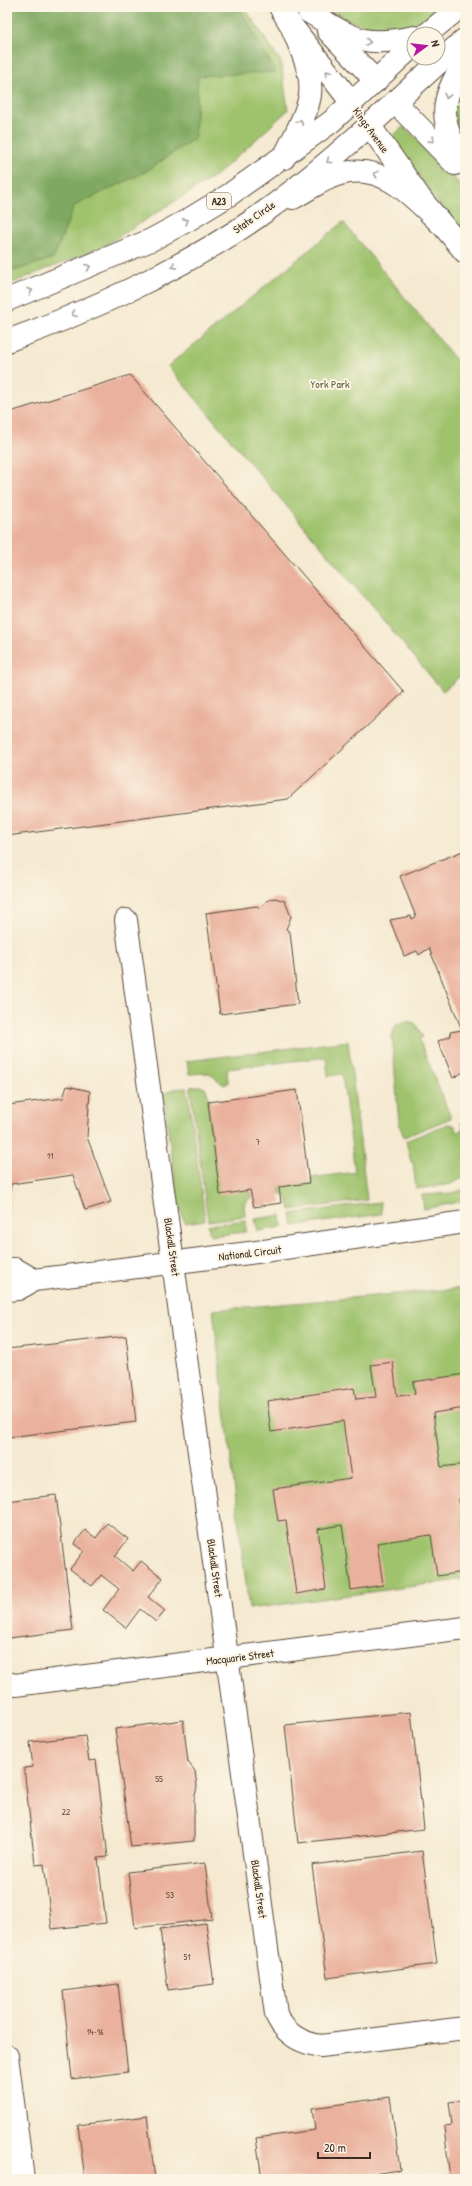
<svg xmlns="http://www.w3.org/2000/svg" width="472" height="2186" viewBox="0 0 472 2186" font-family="'Patrick Hand',sans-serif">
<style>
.green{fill:#9fc36d;stroke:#6d7646}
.forest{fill:#7fa960;stroke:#5d6a3f}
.building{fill:#eab29e}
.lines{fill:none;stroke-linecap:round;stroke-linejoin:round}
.minor-casing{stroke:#574739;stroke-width:24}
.major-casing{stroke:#574739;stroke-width:24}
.highway-casing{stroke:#574739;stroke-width:24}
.minor{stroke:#fff;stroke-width:22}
.major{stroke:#fff;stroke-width:22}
.highway{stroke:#fff;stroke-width:22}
.oneway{stroke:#a79f9a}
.labels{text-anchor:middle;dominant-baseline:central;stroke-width:4;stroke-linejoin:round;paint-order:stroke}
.number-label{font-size:9px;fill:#674c3e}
.shield{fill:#fcf5e5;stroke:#75675a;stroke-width:1}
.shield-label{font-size:10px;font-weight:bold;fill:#3b2a1e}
.street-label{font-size:11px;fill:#3b2a1e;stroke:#fcf5e5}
.park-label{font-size:11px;fill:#595836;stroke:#fcf5e5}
</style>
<rect width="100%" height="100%" fill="#fcf5e5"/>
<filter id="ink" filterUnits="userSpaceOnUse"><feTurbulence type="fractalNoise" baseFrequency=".025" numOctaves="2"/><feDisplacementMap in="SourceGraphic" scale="8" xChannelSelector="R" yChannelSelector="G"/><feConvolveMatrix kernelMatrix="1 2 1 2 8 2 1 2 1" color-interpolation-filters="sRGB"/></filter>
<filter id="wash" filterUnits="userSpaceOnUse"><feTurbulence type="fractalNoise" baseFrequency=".012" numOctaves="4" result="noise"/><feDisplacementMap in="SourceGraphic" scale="16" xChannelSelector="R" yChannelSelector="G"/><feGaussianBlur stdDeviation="0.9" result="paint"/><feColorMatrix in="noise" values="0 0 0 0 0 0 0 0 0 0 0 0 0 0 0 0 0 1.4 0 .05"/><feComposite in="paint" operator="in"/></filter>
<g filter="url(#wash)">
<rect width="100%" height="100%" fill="#f5ead1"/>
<path class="green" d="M7,7H244L281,62L288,110L217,175L102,247L7,285Z
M329,7H439L413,27L382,35L381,27C361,27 344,21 329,7Z
M451,103L465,111V152Z
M403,127L428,147L465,191V239L390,138Z
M343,222L465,371V672L443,691L168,366Z
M406,1021L415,1023L423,1037L419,1039L451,1118L404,1137L399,1124L392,1035L396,1025Z
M348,1041L367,1200L290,1210L287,1197L280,1193L279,1187L312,1183L311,1178L355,1172L342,1074L328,1076L326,1057L227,1069L228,1083L224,1085L209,1073L189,1074L187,1061Z
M200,1086L206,1089L210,1102H208L221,1194L250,1190L251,1197L244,1205L245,1216L208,1221L190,1087Z
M187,1088L205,1220L185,1223L178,1203L163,1094L174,1089Z
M465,1121V1177L451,1184L416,1189L413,1162H411L406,1141L447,1124L454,1125L457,1132L464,1129L461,1123Z
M465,1189V1201L424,1209L422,1195L453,1193Z
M380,1202L382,1214L293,1226L291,1214Z
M281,1215L282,1227L258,1231L255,1219Z
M246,1220V1232L210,1236L208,1225Z
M465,1288V1579L249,1609L213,1310Z"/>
<path class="forest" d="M12,7H239L276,72L198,76L195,138L145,172L74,206L54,258L7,273V8Z"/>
<g id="blocks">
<path class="building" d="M130,375L404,692L288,799L7,836V413Z
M463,851L465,856V1071L453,1078L438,1041L451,1036L450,1032L462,1030L429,948L419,955L417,951L404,956L390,920L411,916L412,919L416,917L400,876Z
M275,898L285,901L291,917L286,929L290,932L298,1004L220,1014L206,913L257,906L260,908L266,901Z
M67,1086L90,1091L87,1137L111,1202L85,1210L73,1175L11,1184L7,1225V1105L63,1098Z
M297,1090L309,1183L279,1187L281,1203L254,1207L250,1190L220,1195L208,1102Z
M126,1336L136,1422L7,1437V1349Z
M393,1362L397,1396L415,1394L413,1382L465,1374V1408L433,1413L441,1467L465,1464V1498L459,1499L465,1541V1572L437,1576L431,1535L377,1543L383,1585L351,1590L342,1525L318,1529L326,1589L296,1594L286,1520L278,1521L273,1489L351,1478L343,1421L271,1432L267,1401L354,1388L356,1399L376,1397L371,1365Z
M56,1495L73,1630L9,1638L7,1501Z
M107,1523L128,1539L115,1556L133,1571L141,1561L163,1578L148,1597L165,1611L156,1622L140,1609L126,1628L103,1610L119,1589L101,1575L92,1586L70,1569L84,1551L74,1544L85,1530L96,1538Z
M411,1712L424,1829L298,1843L285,1725Z
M183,1720L188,1762L195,1771L197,1787L194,1800V1841L131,1847L115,1729Z
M85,1736L89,1761L96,1760L108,1857L98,1858L106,1923L52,1929L44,1864L35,1865L24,1768L33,1767L30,1742Z
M422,1851L437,1964L327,1978L312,1865Z
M205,1863L212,1919L135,1928L128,1872Z
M206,1923L214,1984L168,1990L160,1929Z
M118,1984L128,2072L72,2079L63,1991Z
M390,2097L400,2170L338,2179H262L256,2138L315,2130L312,2108Z
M465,2100V2179H450L444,2126L452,2125L449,2102Z
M147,2116L155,2179H85L78,2125Z"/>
</g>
</g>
<g filter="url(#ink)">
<use href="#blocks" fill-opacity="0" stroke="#574739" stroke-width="1"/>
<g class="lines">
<defs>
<path id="minor" d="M280,7L291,25L352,103
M309,12C353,38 361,48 414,37
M328,31L376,81
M284,158C292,139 307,116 310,95C313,71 299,46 291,25
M126,920L276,2014C284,2033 300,2043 321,2046L465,2028
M7,1270L15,1269L34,1280
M7,1290L18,1289L34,1280L257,1252L465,1222
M7,1683L15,1685L465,1628"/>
<path id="major" d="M465,62C438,100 439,125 465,164
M395,102L455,164
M370,126L421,199L465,252
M293,198C308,190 324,178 340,174C383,162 412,196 440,223
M7,2056L23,2179"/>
<path id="highway" d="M427,34L460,7
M7,300L151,240L188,220L229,195L331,122L414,45
M7,341C89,312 185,267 256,218C331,165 396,100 465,39"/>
</defs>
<use href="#minor" class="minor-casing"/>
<use href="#major" class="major-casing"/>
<use href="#highway" class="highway-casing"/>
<use href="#minor" class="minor"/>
<use href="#major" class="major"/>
<use href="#highway" class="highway"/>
</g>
<defs><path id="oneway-chevron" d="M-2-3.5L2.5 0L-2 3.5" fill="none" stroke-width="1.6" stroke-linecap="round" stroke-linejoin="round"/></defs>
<g class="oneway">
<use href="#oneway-chevron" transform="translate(368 42) rotate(9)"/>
<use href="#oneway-chevron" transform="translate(328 73) rotate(-128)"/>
<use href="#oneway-chevron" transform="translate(447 96) rotate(104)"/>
<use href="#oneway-chevron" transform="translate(300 122) rotate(-66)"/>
<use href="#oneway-chevron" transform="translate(432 140) rotate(45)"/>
<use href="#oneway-chevron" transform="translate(329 161) rotate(141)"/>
<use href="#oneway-chevron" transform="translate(376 174) rotate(-163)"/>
<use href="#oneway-chevron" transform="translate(186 221) rotate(-29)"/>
<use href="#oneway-chevron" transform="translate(174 266) rotate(152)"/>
<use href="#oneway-chevron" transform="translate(88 267) rotate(-23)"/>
<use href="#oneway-chevron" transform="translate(30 291) rotate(-21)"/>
<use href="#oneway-chevron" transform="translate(74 314) rotate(157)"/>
</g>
</g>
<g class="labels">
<g class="number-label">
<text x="258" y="1142">7</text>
<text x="50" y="1156">11</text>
<text x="159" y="1779">55</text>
<text x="66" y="1812">22</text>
<text x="170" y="1895">53</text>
<text x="187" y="1957">51</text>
<text x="95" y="2032">14-16</text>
</g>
<rect class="shield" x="207" y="193" width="24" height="16" rx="3"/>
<g class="shield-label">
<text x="219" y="201">A23</text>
</g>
<g class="street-label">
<text transform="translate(371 130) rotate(54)">Kings Avenue</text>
<text transform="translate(254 217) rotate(-35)">State Circle</text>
<text transform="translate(172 1247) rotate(82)">Blackall Street</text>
<text transform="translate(250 1253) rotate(-7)">National Circuit</text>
<text transform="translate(215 1568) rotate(82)">Blackall Street</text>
<text transform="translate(240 1657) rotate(-7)">Macquarie Street</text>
<text transform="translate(259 1889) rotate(82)">Blackall Street</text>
</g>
<g class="park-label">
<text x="330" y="384">York Park</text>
</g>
</g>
<rect width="472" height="2186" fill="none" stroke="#fcf5e5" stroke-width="24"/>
<g transform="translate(426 46) rotate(75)"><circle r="19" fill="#fcf5e5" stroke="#afa495"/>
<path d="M0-3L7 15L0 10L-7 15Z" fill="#b5179e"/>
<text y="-6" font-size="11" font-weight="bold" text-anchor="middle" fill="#3b2a1e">N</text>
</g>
<path d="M318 2152v6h52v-6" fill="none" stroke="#3b2a1e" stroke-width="2"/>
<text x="324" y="2152" font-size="12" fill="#3b2a1e" stroke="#fcf5e5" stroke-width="3" paint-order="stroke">20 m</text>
</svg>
